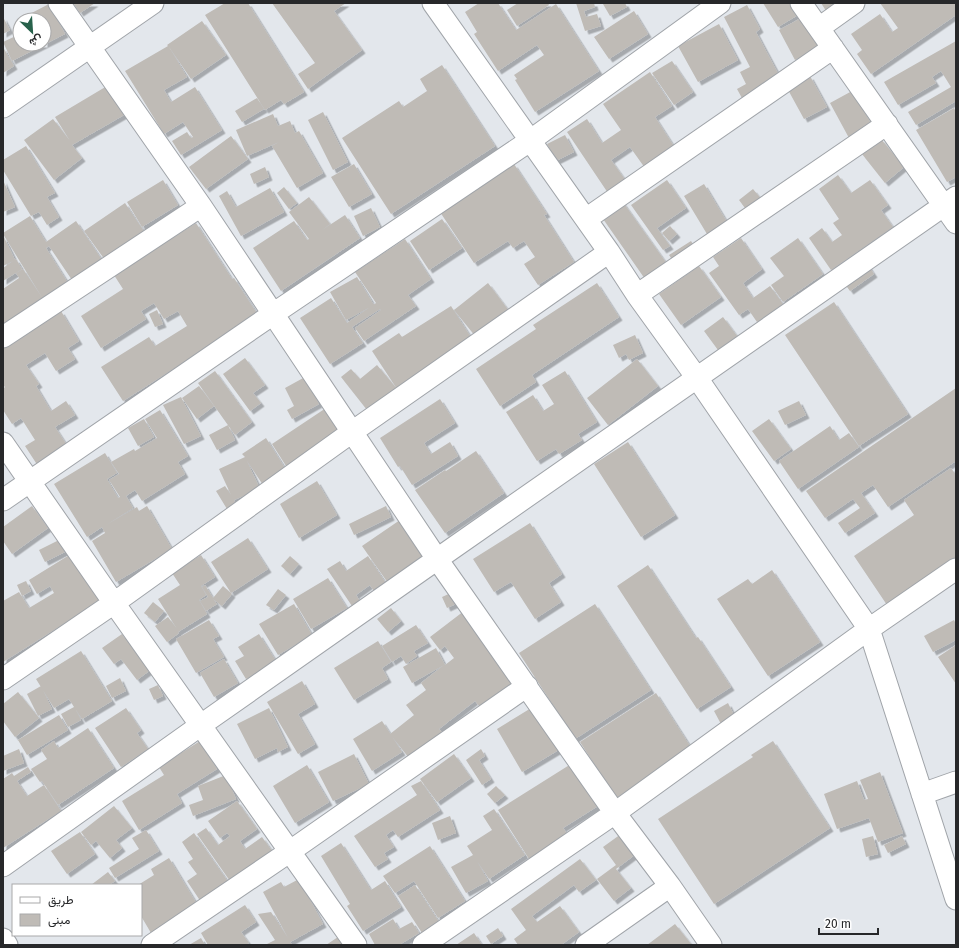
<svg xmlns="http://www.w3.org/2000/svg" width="959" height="948" viewBox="0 0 959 948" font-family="'Fira Sans',Vazirmatn,sans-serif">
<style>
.building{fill:#bfbbb6;filter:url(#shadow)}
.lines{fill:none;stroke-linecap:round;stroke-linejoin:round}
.minor-casing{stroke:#a0a4a9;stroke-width:23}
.minor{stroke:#fff;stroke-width:21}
</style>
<defs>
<filter id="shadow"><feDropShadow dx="3.5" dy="3.5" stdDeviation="0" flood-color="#0004"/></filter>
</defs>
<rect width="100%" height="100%" fill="#e3e7ec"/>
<path class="building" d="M73,3H95L80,13Z
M225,3H248L304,92L284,104L281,100L265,110L205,15Z
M272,3H346L334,11L362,50L308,89L298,74L315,63Z
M479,3H498L516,30L556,4L599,71L535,112L515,80L517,79L514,75L544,55L537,45L498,71L474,34L477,32L465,12Z
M518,3H548L549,5L517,26L507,10Z
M576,3H594L595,7L584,11L586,17L597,14L601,26L585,31Z
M625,3L627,7L610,16L603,4Z
M763,3H790L798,15L778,27Z
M821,3H838L828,14Z
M880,3H956V15L871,74L857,54L862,50L851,34L880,14L892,32L898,28Z
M49,4L65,34L12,61L3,42L20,34V44H44V20H18Z
M747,5L760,29L756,32L781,79L743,100L737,89L746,84L740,72L750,67L724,17Z
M634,11L648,34L609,59L594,37Z
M3,17L10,30L3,34Z
M803,17L819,47L795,60L779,30Z
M202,21L226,55L191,79L169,47L187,77L164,90L171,102L195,87L222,130L181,155L172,141L187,132L191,138L193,137L183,122L164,134L125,71L168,46L167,45Z
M719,24L738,60L698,82L678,46Z
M956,41V101L916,125L908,112L951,87L941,71L932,77L936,83L898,105L884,82Z
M3,47L14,66L3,73Z
M672,61L693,92L674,105L652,73Z
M442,65L495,146L391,214L342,138L399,101L403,107L427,91L420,79Z
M650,72L672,106L655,117L675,148L645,168L630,147L611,160L626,181L608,193L567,132L587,119L602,143L621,130L603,104Z
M810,76L827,107L804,119L787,88Z
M107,86L124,115L72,145L82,158L54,180L24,140L53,119L70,141L55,117Z
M852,91L872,125L849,138L830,103Z
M257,98L264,109L242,122L235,111Z
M954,108L956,112V177L947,182L916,130Z
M323,112L348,162L333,170L308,120Z
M273,114L278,126L290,121L295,133L299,131L323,173L297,188L272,146L279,142L247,156L236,130Z
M565,135L574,152L556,161L547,144Z
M231,136L248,159L206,189L189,167Z
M881,139L904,167L885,183L862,154Z
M26,146L55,193L47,197L59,217L47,225L39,212L31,216L3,170V160Z
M354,164L372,194L349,207L331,177Z
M514,164L547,214L544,215L574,262L538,285L524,264L535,257L524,241L513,248L508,241L474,263L440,212Z
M265,167L269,177L254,184L250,174Z
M838,175L851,193L870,180L888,205L881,210L893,227L831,270L809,238L822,228L832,242L842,235L833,223L839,219L819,189Z
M3,180L15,207L3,212Z
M163,180L178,205L142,227L127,202Z
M667,180L686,208L657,228L670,246L663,250L631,205Z
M704,184L730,227L710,239L684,196Z
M284,187L297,203L289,209L277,193Z
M270,188L284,212L241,236L219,196L227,191L236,207Z
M753,189L762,200L748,212L739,200Z
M309,197L330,224L322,230L345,215L360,238L281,291L253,248L294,221L307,240L309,239L289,212Z
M622,201L667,264L645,279L601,216Z
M125,203L145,233L105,260L84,231Z
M371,208L380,227L363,236L354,216Z
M30,216L46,242L76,221L102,260L72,280L49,246L46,248L68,283L43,299L3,234V233Z
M442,219L462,248L429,270L410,241Z
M196,223L232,279L234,278L258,315L123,401L101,367L149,337L155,346L187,326L178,311L164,319L154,303L141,311L146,319L101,348L81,316L123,289L114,275Z
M670,226L677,234L669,241L662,233Z
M3,235L15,260L3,266Z
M741,238L762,269L743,283L753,298L770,286L783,304L757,322L748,309L739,315L709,273L719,266L713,257Z
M798,238L823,274L783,302L771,285L784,276L770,258Z
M405,239L431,279L408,295L416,306L364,341L355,328L381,310L380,309L352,327L363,343L330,364L300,318L331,298L347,323L376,303L355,272Z
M691,241L697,250L675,264L669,255Z
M16,259L22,269L3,281V268Z
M864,259L874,274L850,291L839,276Z
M699,266L721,297L681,325L659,294Z
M23,269L45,302L3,328V289L19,278L16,273Z
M357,277L374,305L346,320L330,292Z
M488,283L509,311L476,337L454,310Z
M597,283L619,317L532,375L536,382L500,406L476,369L536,329L533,325Z
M834,302L908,414L859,446L785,335Z
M451,306L472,339L371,415L341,377L351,369L360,379L377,365L397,389L372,351L399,333L402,337Z
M157,310L163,324L155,327L149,314Z
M61,311L79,341L68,348L75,359L56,371L45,353L26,365L39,384L36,386L51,411L66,401L75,415L55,427L68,447L38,466L25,446L35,440L21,418L12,424L3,410V389L5,387L3,385V348Z
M723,317L737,336L718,350L704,331Z
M635,335L643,353L629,360L626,354L619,358L613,345Z
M245,358L265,385L253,393L261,403L250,411L223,374Z
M637,359L658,386L608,425L587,398Z
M215,371L252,422L235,435L198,383Z
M565,371L597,422L578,434L582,440L559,454L556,449L537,461L506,412L533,395L543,411L554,404L542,385Z
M305,377L319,404L292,419L287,410L294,406L285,388Z
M199,386L214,406L197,419L182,398Z
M956,388V461L888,507L873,485L861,493L875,513L845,533L838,523L860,508L853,499L825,518L806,491Z
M181,397L201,436L184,444L163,405Z
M440,399L455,423L424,443L431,454L450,442L458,456L412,485L400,466L398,467L380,438Z
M799,401L806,415L785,425L778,411Z
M326,408L343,433L288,469L272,444Z
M160,410L188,456L178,462L185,474L142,501L135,490L126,496L133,508L106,525L137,507L139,511L147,506L172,549L116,582L92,541L105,533L102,527L87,537L54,484L105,453L117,473L107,479L118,498L120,497L109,480L119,474L111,462L134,449L135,451L157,438L145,419Z
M144,419L154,437L138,446L128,428Z
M769,419L791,449L774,461L752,431Z
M228,425L235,440L217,450L209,435Z
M830,426L839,440L849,433L859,447L798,489L779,461Z
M266,438L288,473L265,488L247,461L260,489L234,500L236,504L227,509L216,491L225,486L231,495L219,469L245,457L242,454Z
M628,442L675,515L641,537L594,464Z
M476,451L504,493L445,533L415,490L445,470L446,471Z
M951,468L956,475V558L887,605L854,556L914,515L904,500Z
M317,481L337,515L299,538L280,504Z
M32,506L48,528L12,554L3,541V527Z
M386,506L391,517L354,535L349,524Z
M400,520L425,557L388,583L362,546Z
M530,523L562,574L549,583L561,602L535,619L511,582L494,592L473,559Z
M248,538L268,569L231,593L211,562Z
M61,539L67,551L45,562L39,550Z
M71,554L100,601L3,662V601L19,592L29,608L54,593L50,586L37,594L29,580Z
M201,555L215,577L201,586L206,595L199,600L207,614L178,632L179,633L167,642L155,626L168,617L177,629L158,599L180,585L172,573Z
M290,556L299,564L290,574L281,566Z
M368,556L387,585L375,593L370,585L356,595L360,601L352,606L327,569L340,561L346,571Z
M648,565L696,638L698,637L731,687L697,709L617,586Z
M772,570L820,642L768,676L717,599L748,579L752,584Z
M328,578L347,608L311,629L293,599Z
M26,581L31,591L22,596L17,585Z
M205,585L213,598L223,586L232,594L222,606L213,599L217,604L206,611L200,601L208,597L202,587Z
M278,589L286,595L274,610L266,605Z
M453,592L458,603L447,608L442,597Z
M153,602L164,611L155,622L144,613Z
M294,604L312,635L278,655L259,624Z
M595,604L651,690L575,739L519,653Z
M391,608L401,621L388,632L377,619Z
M464,611L517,679L480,707L475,701L439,729L442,732L409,758L390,734L414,715L406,705L426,690L421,683L444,665L412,683L403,667L436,648L445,665L454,658L445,646L440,650L430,637Z
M209,620L219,636L213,639L224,657L196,673L176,639Z
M954,620L956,624V640L933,652L924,636Z
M416,625L428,643L414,651L417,656L406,664L401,656L392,662L382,646Z
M122,634L149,671L137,680L121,659L114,664L102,648Z
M259,634L276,661L246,679L235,661L244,656L238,647Z
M378,641L391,662L382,668L388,679L354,700L334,668Z
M956,645V684L938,657Z
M81,651L112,701L82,719L76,710L81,720L68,727L61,714L74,707L69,699L54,708L36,679Z
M224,659L238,683L214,697L200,673Z
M120,678L126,691L112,698L106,686Z
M302,681L315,704L298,714L315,744L298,754L267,702Z
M158,685L163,696L154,700L149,689Z
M41,686L52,709L38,716L27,694Z
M18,692L39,718L15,737L3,721V704Z
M656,693L692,749L616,798L580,742Z
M728,703L735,717L721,724L714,711Z
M536,705L562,748L522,772L497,729Z
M126,708L141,730L137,733L148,749L121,767L95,728Z
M269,708L288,747L278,752L277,748L255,759L237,724Z
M59,715L68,730L27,755L18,740Z
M382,721L402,752L372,771L353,739Z
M88,728L114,768L58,805L42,781L40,782L31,769L47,759L41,750L54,741L58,748Z
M200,741L217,769L177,794L182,803L139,830L122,801L164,775L159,767Z
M773,741L830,828L714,904L658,819L753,757L751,755Z
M19,749L24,763L3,771V756Z
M481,749L485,756L479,760L491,779L482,785L466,760Z
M354,754L369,784L333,801L318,772Z
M454,754L471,778L437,802L420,779Z
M571,764L598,806L563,828L568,835L529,859L498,810Z
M307,765L329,802L295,823L273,786Z
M28,767L31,772L17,781L27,796L44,785L61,811L3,848V779L12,773L14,776Z
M880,772L903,833L878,842L869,818L837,829L824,794L857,781L864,800L868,799L860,780Z
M226,775L236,799L193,816L189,805L203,800L198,786Z
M421,781L440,810L398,837L393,830L386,835L394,847L384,853L388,859L375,867L354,836L417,795L411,786Z
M496,786L505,795L495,803L487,794Z
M237,801L257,829L240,841L245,849L262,837L272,851L230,881L197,834L206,828L218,845L230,836L227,833L220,838L208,821Z
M114,806L132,828L116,840L122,848L110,858L96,841L91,845L81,832Z
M494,809L525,855L489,879L477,861L488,881L466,893L451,867L473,855L467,846L492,830L483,816Z
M450,816L456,833L438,840L432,823Z
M146,830L159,851L115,878L109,868L139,849L132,838Z
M80,832L95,854L67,874L51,851Z
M194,833L229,883L201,902L187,881L197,874L188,862L193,859L182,842Z
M621,834L636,854L616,869L631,888L614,901L597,879L616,865L603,847Z
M873,836L878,854L866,857L862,839Z
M902,836L906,844L888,853L884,845Z
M341,843L371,890L385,881L401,907L363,931L347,906L350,904L321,856Z
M430,846L465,901L438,918L414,881L395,893L383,876Z
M169,858L198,906L151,933L141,916V885H138L154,875L151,869Z
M580,859L596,880L579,892L574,885L532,916L537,922L560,906L579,932L561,945H518L514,939L526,930L511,909Z
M108,872L115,881L109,885H91Z
M299,879L323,924L290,942L292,945H265L275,940L258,914L271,912L288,938L263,892L281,882L284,887Z
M415,885L439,922L422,933L398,896Z
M245,905L256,922L241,932L249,943L245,945H208L201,933Z
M393,919L399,929L412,922L419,933L399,945H375L369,934Z
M675,924L691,944L690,945H647Z
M498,928L503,936L491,944L486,936Z
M474,933L482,945H456Z
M338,937L343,945H326Z
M201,938L205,945H189Z"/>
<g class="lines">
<defs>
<path id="minor" d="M59,3L201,206L437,559L615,813L670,886L711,945
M433,3L609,252L637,295L697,378L869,629L956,899
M801,3L956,223
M819,28L854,3
M3,107L153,3
M586,219L833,48
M637,295L887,124
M3,337L201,206
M3,443L114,603L356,945
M3,500L273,314L531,140L720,3
M3,679L114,603L352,432L609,252
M922,794L956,782
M3,866L201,725L453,548L956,197
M3,939L7,945
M152,945L289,852L527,686
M423,945L615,813L869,629L956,569
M586,945L670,886"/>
</defs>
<use href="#minor" class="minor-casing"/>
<use href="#minor" class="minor"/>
</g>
<rect width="959" height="948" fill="none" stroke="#27282a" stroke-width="8"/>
<rect x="12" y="884" width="130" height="52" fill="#ffffff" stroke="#a9a9aa"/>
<rect x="20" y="897" width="20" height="6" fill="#ffffff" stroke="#a9a9aa"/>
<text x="48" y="904" font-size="12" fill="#27282a">طريق</text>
<rect x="20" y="914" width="20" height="12" fill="#bfbbb6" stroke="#a9a9aa"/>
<text x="48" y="924" font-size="12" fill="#27282a">مبنى</text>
<g transform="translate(32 32) rotate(155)"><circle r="19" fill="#ffffff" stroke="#a9a9aa"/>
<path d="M0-3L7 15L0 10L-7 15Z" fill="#28624c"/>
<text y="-6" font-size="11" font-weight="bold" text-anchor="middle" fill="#27282a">ش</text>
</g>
<path d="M819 928v6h59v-6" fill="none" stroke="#27282a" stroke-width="2"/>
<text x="825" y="928" font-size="12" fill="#27282a" stroke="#ffffff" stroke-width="3" paint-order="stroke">20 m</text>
</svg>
